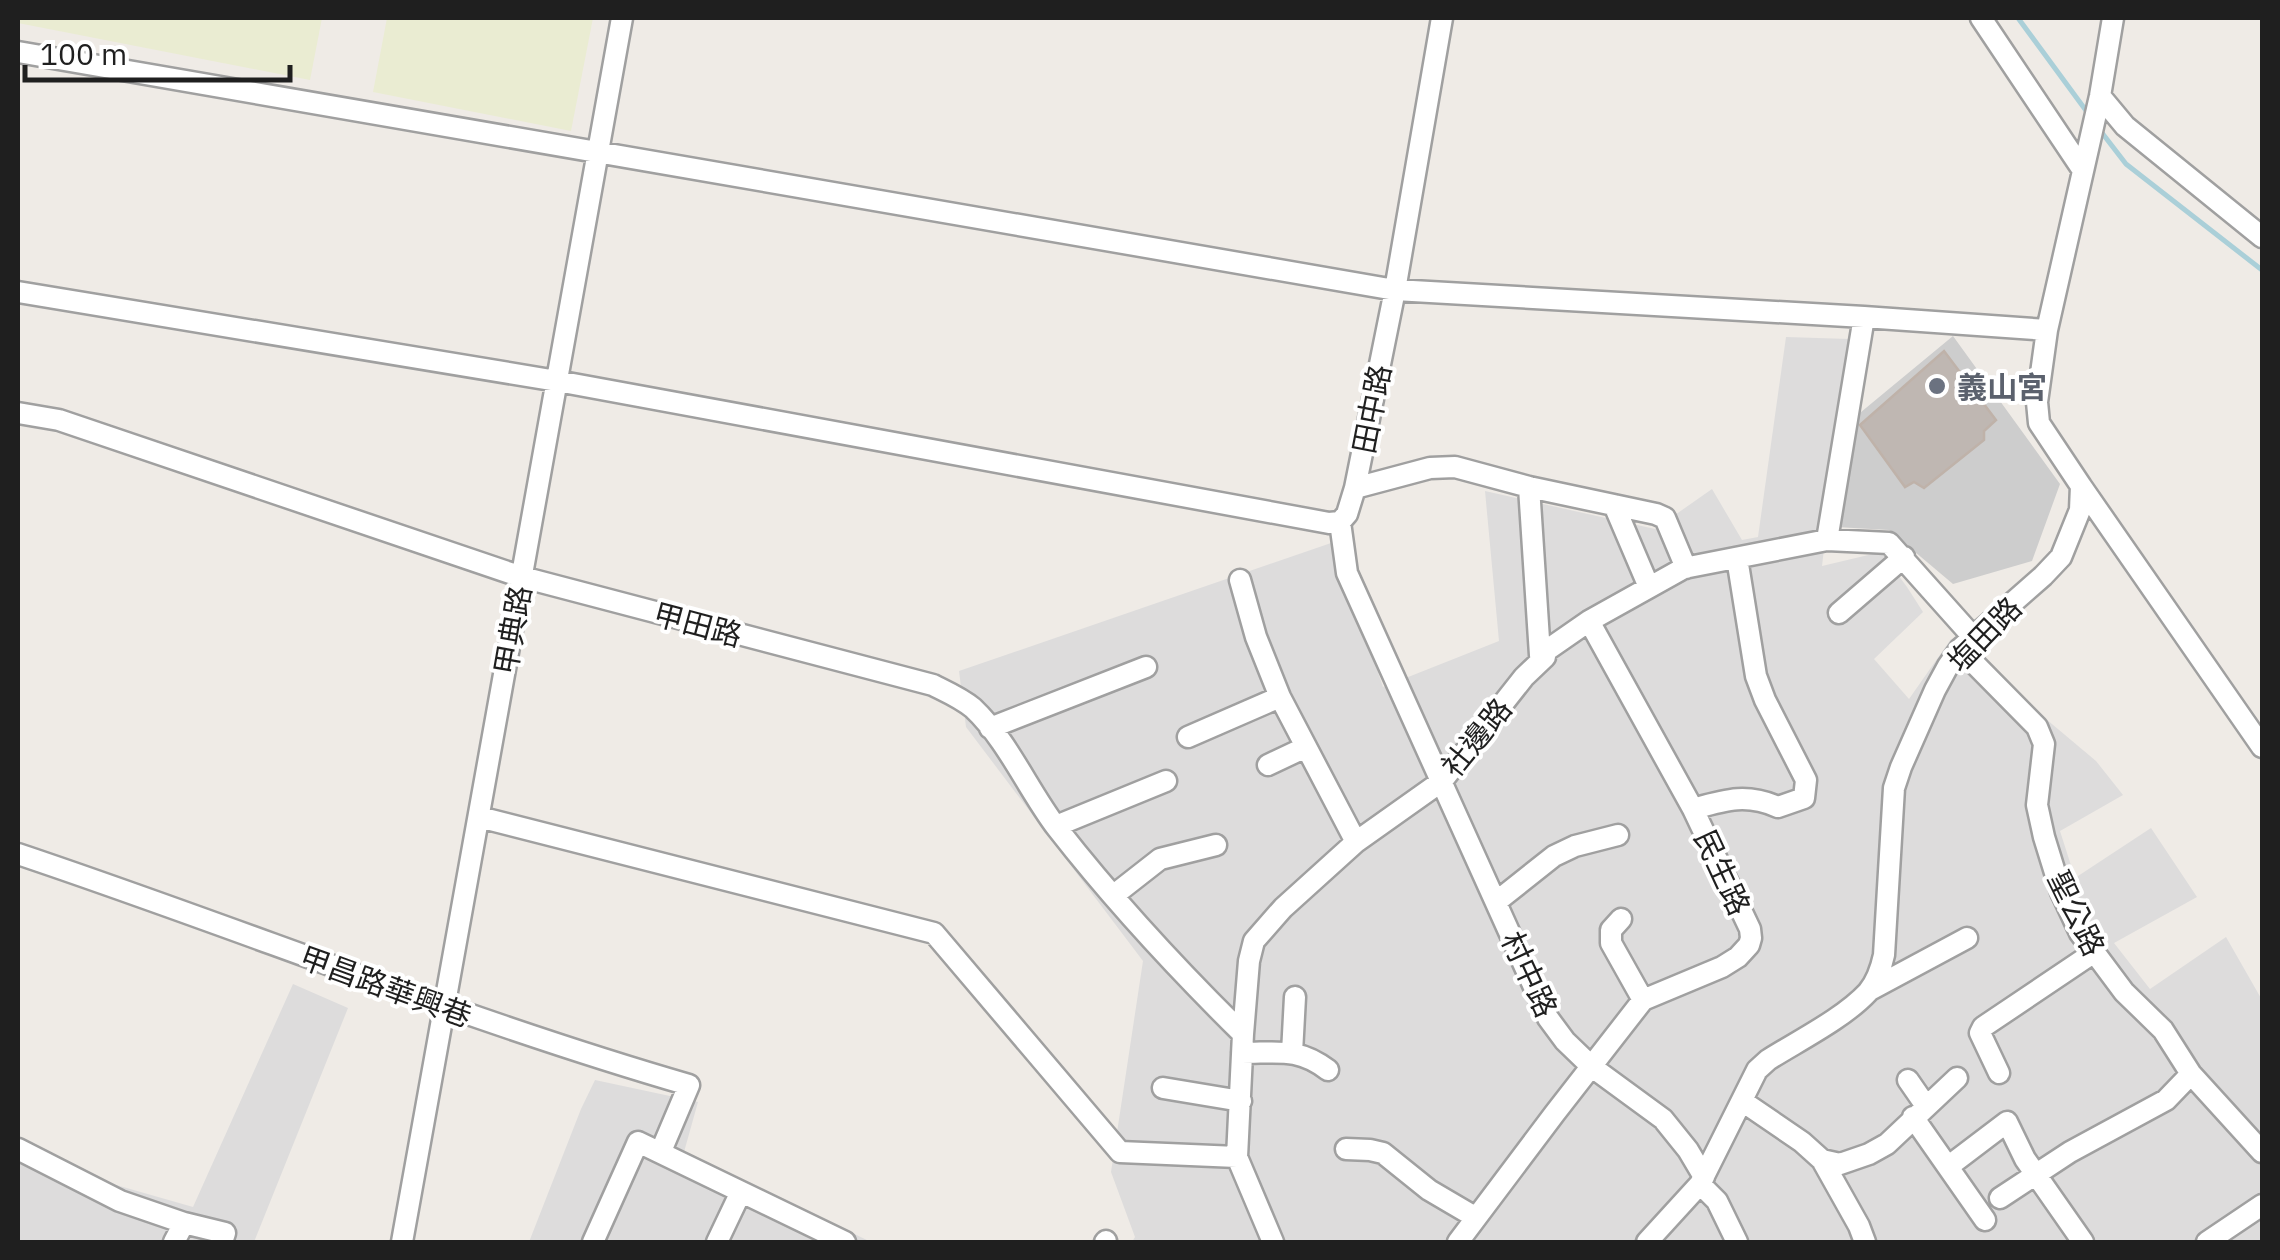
<svg xmlns="http://www.w3.org/2000/svg" width="2280" height="1260" viewBox="0 0 2280 1260" font-family="'IBM Plex Sans','Noto Sans TC',sans-serif">
<style>
.residential{fill:#dddcdc}
.religious{fill:#cdcdcd}
.farmland{fill:#eaecd2}
.lines{fill:none;stroke-linecap:round;stroke-linejoin:round}
.stream{stroke:#aacfd8;stroke-width:5}
.building{fill:#bfb7b2;stroke:#bfb2a9;stroke-width:2.5}
.minor-casing{stroke:#a0a0a0;stroke-width:25}
.minor{stroke:#fff;stroke-width:20}
.worship-dot{fill:#6b7280;stroke:#fff;stroke-width:4}
.labels{text-anchor:middle;dominant-baseline:central;stroke-width:8;stroke-linejoin:round;paint-order:stroke}
.worship-label{font-size:30px;font-weight:bold;fill:#5b616d;stroke:#fff;text-anchor:start}
.street-label{font-size:30px;fill:#1f1f1f;stroke:#fff}
</style>
<rect width="100%" height="100%" fill="#efebe6"/>
<path class="residential" d="M1786,337L1849,339L1822,566L1881,552L1907,587L1923,612L1874,659L1909,699L1951,639L2096,761L2123,795L2060,831L2075,878L2151,828L2197,897L2114,943L2150,989L2226,937L2262,1000V1242H1132L1135,1237L1111,1172L1143,961L966,727L959,671L1334,542L1383,687L1499,641L1485,491L1655,529L1712,489L1742,540L1758,537Z
M293,984L348,1008L254,1242H18V1157L193,1207Z
M595,1080L698,1102L684,1152L871,1242H529L581,1109Z"/>
<path class="religious" d="M1953,336L2060,484L2032,561L1953,584L1889,530L1836,527L1855,417Z"/>
<path class="farmland" d="M18,18H322L310,80L18,23Z
M387,18H593L571,131L373,92Z"/>
<g class="lines">
<path class="stream" d="M2018,18L2090,116
M2099,129L2126,164L2262,270"/>
</g>
<path class="building" d="M1944,351L1996,420L1984,431V440L1924,488L1914,482L1905,487L1860,425Z"/>
<g class="lines">
<defs>
<path id="minor" d="M1442,18L1395,290L1355,488L1347,514L1340,522L1347,573L1548,1018L1565,1041L1592,1067L1663,1119L1688,1150L1704,1177
M1981,18L2082,169
M18,52L1395,290L1864,317L2047,330
M2100,96L2125,126L2262,237
M18,292L557,381L1329,523L1340,522
M18,413L59,420L522,577L933,685C947,692 961,698 973,708C1008,741 1028,790 1057,828C1114,901 1177,969 1243,1034
M2081,486L2262,747
M1529,487L1540,655
M1355,488L1430,468L1455,467L1529,487L1656,514L1665,518L1686,568
M1614,505L1649,587
M1827,540L1864,317
M1240,580L1256,637L1280,697L1356,842
M1839,613L1904,557
M1960,649L2037,727L2044,744L2037,805L2044,837L2061,892L2080,933L2124,992L2163,1030L2191,1074L2262,1152
M990,728L1146,667
M1188,737L1280,697
M1268,765L1306,747
M1693,809C1725,800 1746,793 1778,807L1804,798L1806,780L1765,700L1756,676L1737,558
M479,817L934,933L1120,1152L1237,1157
M1056,826L1166,781
M18,854C242,929 461,1019 689,1085L661,1151
M1114,895L1160,859L1216,845
M1496,902L1554,856L1575,846L1618,835
M1621,919L1611,930V943L1643,1000
M1872,989L1967,938
M1242,1053C1278,1053 1298,1047 1328,1070
M1292,1053L1295,997
M1999,1073L1980,1033L1983,1027L2093,953
M1908,1080L1926,1106
M1163,1088L1241,1101
M1742,1101L1802,1142L1822,1160L1840,1164L1869,1154L1887,1144L1957,1078
M1913,1117L1985,1220
M18,1149L120,1201L184,1223L225,1233L222,1242
M1346,1149L1370,1150L1383,1153L1429,1190L1475,1217
M1822,1160L1859,1226L1865,1242
M1949,1166L2007,1122L2025,1159L2083,1242
M1700,1184L1717,1201L1737,1242
M2000,1198L2070,1152L2166,1100L2191,1074
M174,1242L184,1223
M402,1242L622,18
M593,1242L638,1142L845,1242
M717,1242L737,1200
M1105,1242L1106,1241
M1273,1242L1237,1157L1243,1034L1249,961L1254,941L1283,908L1356,842L1442,781L1524,677L1545,657L1540,655L1589,621L1684,568L1827,540L1889,543L1973,637
M1458,1242L1555,1113L1643,1000L1722,967L1738,957L1749,945L1751,938L1750,929L1693,809L1589,621
M1647,1242L1700,1184L1757,1070L1768,1060C1798,1041 1844,1018 1868,992C1877,981 1881,969 1884,955L1894,788L1901,767L1935,690L1948,666L1960,649L2043,576L2061,557L2080,510L2081,486L2039,423L2037,402L2047,330L2100,96L2113,18
M2207,1242L2262,1205"/>
</defs>
<use href="#minor" class="minor-casing"/>
<use href="#minor" class="minor"/>
</g>
<circle class="worship-dot" cx="1937" cy="386" r="10"/>
<g class="labels">
<g class="worship-label">
<text x="1957" y="386">義山宮</text>
</g>
<g class="street-label">
<text transform="translate(1371 409) rotate(-79)">田中路</text>
<text transform="translate(698 624) rotate(15)">甲田路</text>
<text transform="translate(512 630) rotate(-80)">甲典路</text>
<text transform="translate(1984 634) rotate(-46)">塩田路</text>
<text transform="translate(1476 737) rotate(-51)">社邊路</text>
<text transform="translate(1723 872) rotate(65)">民生路</text>
<text transform="translate(2077 913) rotate(64)">聖公路</text>
<text transform="translate(1530 974) rotate(65)">村中路</text>
<text transform="translate(386 986) rotate(20)">甲昌路華興巷</text>
</g>
</g>
<rect width="2280" height="1260" fill="none" stroke="#1f1f1f" stroke-width="40"/>
<path d="M25 65v15h265v-15" fill="none" stroke="#1f1f1f" stroke-width="5"/>
<text x="40" y="65" font-size="30" fill="#1f1f1f" stroke="#ffffff" stroke-width="8" paint-order="stroke">100 m</text>
</svg>
